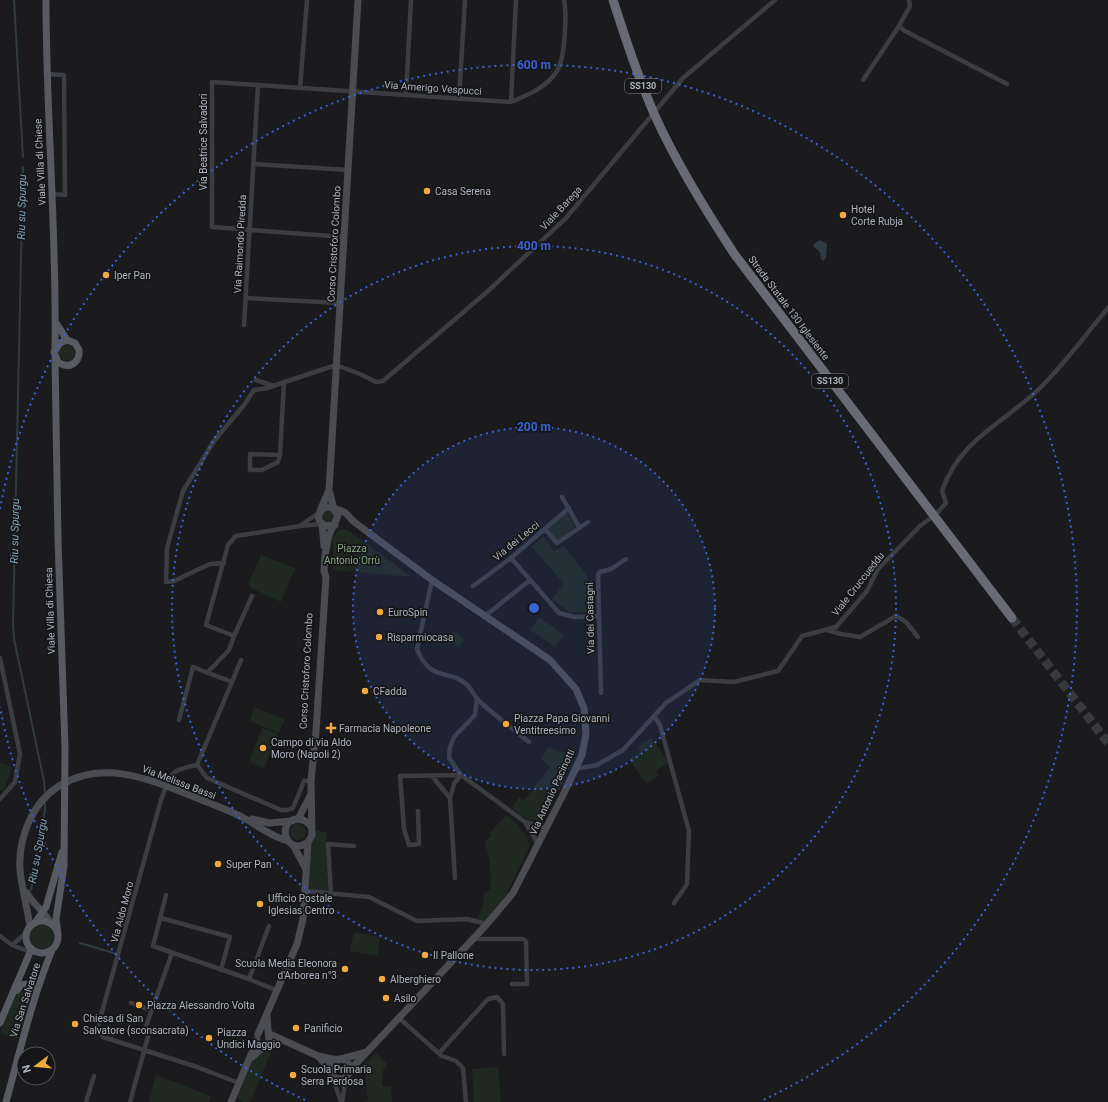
<svg xmlns="http://www.w3.org/2000/svg" width="1108" height="1102" viewBox="0 0 1108 1102" font-family="Roboto,sans-serif">
<style>
.green{fill:#202921}
.water{fill:#303b42}
.lines{fill:none;stroke-linecap:round;stroke-linejoin:round}
.stream{stroke:#303b42;stroke-width:2}
.highway-tunnel{stroke:#38393d;stroke-width:9;stroke-dasharray:9 4.5;stroke-linecap:butt}
.street{stroke:#3c3d42;stroke-width:4.5}
.secondary{stroke:#4a4c52;stroke-width:7}
.primary{stroke:#585a61;stroke-width:7}
.highway{stroke:#686b73;stroke-width:9}
.ring{fill:none;stroke:#3a62d3;stroke-width:2;stroke-dasharray:2 4}
.poi-dot{fill:#f4a93c;stroke:#161618;stroke-width:1.5}
.labels{text-anchor:middle;dominant-baseline:central;stroke-width:3.5;stroke-linejoin:round;paint-order:stroke}
.shield{fill:#161618;stroke:#80848c;stroke-width:1}
.shield-label{font-size:9px;font-weight:bold;fill:#adb3bd}
.street-label{font-size:10px;fill:#adb3bd;stroke:#161618}
.poi-label{font-size:10px;fill:#adb3bd;stroke:#161618;text-anchor:start}
.park-label{font-size:10px;fill:#85a784;stroke:#161618}
.water-label{font-size:11px;font-style:italic;fill:#85a3b7;stroke:#161618}
.centre{fill:#3a62d3;stroke:#161618;stroke-width:2}
.ring-label{font-size:12px;text-anchor:middle;font-weight:bold;fill:#3a62d3;stroke:#161618;stroke-width:3.5;stroke-linejoin:round;paint-order:stroke}
</style>
<rect width="100%" height="100%" fill="#1b1b1d"/>
<path class="green" d="M59 353a8 8 0 1 1 16 0a8 8 0 1 1-16 0Z
M325,510L335,512L334,522L324,523L321,515Z
M567,513L576,527L557,541L547,529Z
M343,529L348,530L412,577L333,570V537L338,530Z
M543,536L554,551L564,546L587,576L588,590H593L592,612H570L552,599L564,584L532,547Z
M261,555L295,568L281,602L249,587L250,580Z
M539,617L564,635L555,647L530,630Z
M453,631L465,640L459,647L447,639Z
M254,707L285,719L279,733L250,721Z
M262,728L278,734L264,768L249,762Z
M651,738L669,762L656,771L659,775L647,784L629,760L641,751L638,747Z
M548,747L575,757L546,815L542,821C528,821 522,816 512,808L519,797L524,800L550,767L541,759Z
M0,763L12,767L4,791L0,790Z
M506,815C518,824 524,831 530,845L503,901L486,922L477,919L483,907L484,894L491,889L490,865L485,840L491,837L490,833Z
M290 832a8 8 0 1 1 16 0a8 8 0 1 1-16 0Z
M313,830L326,832L328,891L308,890L309,842Z
M30 937a12 12 0 1 1 24 0a12 12 0 1 1-24 0Z
M354,932L380,937L377,956L350,951Z
M22,987L28,988L32,991L22,1030L17,1039L0,1034L13,997Z
M274,1045L250,1102H242L238,1098C237,1079 253,1049 274,1045Z
M376,1053L387,1064L386,1069H383L382,1086H391L392,1102H361L368,1101L365,1072L357,1071Z
M498,1067L501,1102H474L472,1069Z
M156,1075L211,1096L209,1102H149Z"/>
<path class="water" d="M820,240L827,244L826,257L824,261L821,259L820,252L813,246L814,244Z"/>
<g class="lines">
<path class="stream" d="M14,0L23,157
M23,167L13,623L14,639L44,781L45,795
M31,890L45,810V801
M80,943L114,953"/>
<path class="highway-tunnel" d="M1012,618L1108,743"/>
<path class="street" d="M899,26L905,31L1007,84
M46,74L64,75L65,195L52,194
M863,80L899,26L910,6L909,0
M300,88L307,0
M406,95L411,0
M459,99L465,0
M511,102L516,0
M253,164L348,170
M344,237L212,227V82L511,102C528,95 547,87 557,71C565,59 567,14 564,0
M246,298L340,303
M244,325L258,85
M256,380L271,385
M280,455L250,454V470H262L278,462L280,455L284,382
M562,497L579,527
M938,512L946,503L942,491C960,438 1007,422 1043,385C1067,361 1086,334 1108,308
M301,525L320,512
M545,529L557,543L588,522
M511,558L559,613L575,617L599,616
M224,563L210,564L174,581L166,582L167,548L183,491L214,441L244,405L254,390L267,388L336,365L360,374L376,382L383,381L488,291L566,218L683,78L775,0
M432,580L417,649C431,684 450,668 467,685C472,689 474,696 478,700C494,715 512,728 529,742
M473,586L511,558L569,508
M485,616L530,580
M827,630L841,634L860,637L896,616L906,622L918,637
M234,636L252,596
M0,658L20,754L15,782L0,799
M207,673L229,650L234,636L206,625L228,545L236,536L300,526L322,524
M232,682L241,660
M601,693L598,575L600,572L611,569L626,559
M477,699L475,715L454,737L450,747L449,758L461,775L525,822L546,828
M654,716L660,725L689,831L687,884L674,903
M179,720L193,667L232,682L197,765L207,778L281,810H288L293,808L304,781H311
M197,765C168,770 171,775 161,800L98,1026L103,1037L194,1066L239,1083
M575,769L597,765L623,750L666,703L700,680L734,682L778,671L802,636L836,627L867,591L878,569L921,525L931,518
M432,776L450,798
M418,811L419,844L409,845L404,829L400,776L461,775
M525,822L538,844
M455,878L450,798L454,784L461,775
M306,891L369,897L417,921L467,919L487,924
M331,894L328,844L354,846
M166,895L153,946L249,979L278,991
M161,918L230,937L221,970
M0,936L12,945L25,950L29,948
M472,939H523L526,941L527,984H512
M12,945L26,933
M249,979L269,926
M131,1003L151,1010
M399,1018L442,1056L456,1061L463,1068L466,1102
M439,1053L488,999L497,997L503,1004L504,1054
M331,1073L341,1102
M86,1102L94,1076
M130,1102L149,1033L145,1029L172,953
M342,1102L346,1077"/>
<path class="secondary" d="M334,509L328,507L322,509L318,517L320,522L325,526L335,525
M335,509C344,510 347,514 353,521L432,580L550,660L576,689L584,708L586,734L582,755L563,795L513,893L487,924L350,1070
M320,511L329,490L358,0
M322,524L324,546
M252,819L269,823L292,821
M298,819L310,796
M308,842C287,858 275,821 297,819C303,819 308,822 311,827
M293,845L306,869
M27,893C33,905 46,912 51,924
M30,926C27,908 22,888 20,870C18,838 32,803 59,786C103,759 149,779 192,796C209,803 226,809 242,817C257,825 272,837 288,841
M258,1034L297,944L303,919L308,842L312,835L311,781L316,731L326,577L324,571L325,555L329,535L338,516L334,509L329,490
M269,1036L272,1035L318,1056L338,1060
M318,1056L331,1070
M251,1058L269,1042L267,1016
M341,1059L367,1052
M330 1069a10 10 0 1 1 20 0a10 10 0 1 1-20 0Z
M231,1102L257,1040"/>
<path class="primary" d="M46,0C46,116 57,233 55,349
M56,323L67,340L75,343L79,350C80,363 69,370 58,362L54,352L60,343L67,340
M55,359L58,539L65,748L64,866L56,919L58,935
M26 937a16 16 0 1 1 32 0a16 16 0 1 1-32 0Z
M35,923L46,907L62,852
M17,990L21,985L28,984L33,990L34,997
M0,1023L31,950
M6,1102C20,1051 32,999 52,950"/>
<path class="highway" d="M613,0C626,40 639,80 656,118C678,166 706,211 735,255L1012,618"/>
</g>
<circle cx="534" cy="608" r="181" fill="#3a62d3" fill-opacity=".12"/>
<g class="ring">
<circle cx="534" cy="608" r="181"/>
<circle cx="534" cy="608" r="362"/>
<path d="M305 1100A543 543 0 0 1 0 707M0 509A543 543 0 1 1 763 1100"/>
</g>
<g class="poi-dot">
<circle cx="427" cy="191" r="4"/>
<circle cx="843" cy="215" r="4"/>
<circle cx="106" cy="275" r="4"/>
<circle cx="380" cy="612" r="4"/>
<circle cx="379" cy="637" r="4"/>
<circle cx="365" cy="691" r="4"/>
<circle cx="506" cy="724" r="4"/>
<path d="M329 722h4v4h4v4h-4v4h-4v-4h-4v-4h4z"/>
<circle cx="263" cy="748" r="4"/>
<circle cx="218" cy="864" r="4"/>
<circle cx="260" cy="904" r="4"/>
<circle cx="425" cy="955" r="4"/>
<circle cx="345" cy="969" r="4"/>
<circle cx="382" cy="979" r="4"/>
<circle cx="386" cy="998" r="4"/>
<circle cx="139" cy="1005" r="4"/>
<circle cx="75" cy="1024" r="4"/>
<circle cx="296" cy="1028" r="4"/>
<circle cx="209" cy="1038" r="4"/>
<circle cx="293" cy="1075" r="4"/>
</g>
<g class="labels">
<g class="shield">
<rect x="625" y="79" width="36" height="14" rx="3"/>
<rect x="812" y="374" width="36" height="14" rx="3"/>
</g>
<g class="shield-label">
<text x="643" y="86">SS130</text>
<text x="830" y="381">SS130</text>
</g>
<g class="street-label">
<text transform="translate(433 88) rotate(4)">Via Amerigo Vespucci</text>
<text transform="translate(203 142) rotate(-90)">Via Beatrice Salvadori</text>
<text transform="translate(40 162) rotate(-93)">Viale Villa di Chiese</text>
<text transform="translate(561 208) rotate(-47)">Viale Barega</text>
<text transform="translate(240 244) rotate(-87)">Via Raimondo Piredda</text>
<text transform="translate(334 244) rotate(-87)">Corso Cristoforo Colombo</text>
<text transform="translate(789 308) rotate(53)">Strada Statale 130 Iglesiente</text>
<text transform="translate(516 541) rotate(-39)">Via dei Lecci</text>
<text transform="translate(858 584) rotate(-52)">Viale Cruccueddu</text>
<text transform="translate(50 611) rotate(-92)">Viale Villa di Chiesa</text>
<text transform="translate(590 618) rotate(-91)">Via dei Castagni</text>
<text transform="translate(306 671) rotate(-87)">Corso Cristoforo Colombo</text>
<text transform="translate(179 782) rotate(21)">Via Melissa Bassi</text>
<text transform="translate(552 792) rotate(-65)">Via Antonio Pacinotti</text>
<text transform="translate(122 912) rotate(-75)">Via Aldo Moro</text>
<text transform="translate(25 1000) rotate(-72)">Via San Salvatore</text>
</g>
<g class="poi-label">
<text x="435" y="191">Casa Serena</text>
<text x="851" y="209">Hotel<tspan x="851" dy="12">Corte Rubja</tspan></text>
<text x="114" y="275">Iper Pan</text>
<text x="388" y="612">EuroSpin</text>
<text x="387" y="637">Risparmiocasa</text>
<text x="373" y="691">CFadda</text>
<text x="514" y="718">Piazza Papa Giovanni<tspan x="514" dy="12">Ventitreesimo</tspan></text>
<text x="339" y="728">Farmacia Napoleone</text>
<text x="271" y="742">Campo di via Aldo<tspan x="271" dy="12">Moro (Napoli 2)</tspan></text>
<text x="226" y="864">Super Pan</text>
<text x="268" y="898">Ufficio Postale<tspan x="268" dy="12">Iglesias Centro</tspan></text>
<text x="433" y="955">Il Pallone</text>
<text x="337" y="963" text-anchor="end">Scuola Media Eleonora<tspan x="337" dy="12">d'Arborea n°3</tspan></text>
<text x="390" y="979">Alberghiero</text>
<text x="394" y="998">Asilo</text>
<text x="147" y="1005">Piazza Alessandro Volta</text>
<text x="83" y="1018">Chiesa di San<tspan x="83" dy="12">Salvatore (sconsacrata)</tspan></text>
<text x="304" y="1028">Panificio</text>
<text x="217" y="1032">Piazza<tspan x="217" dy="12">Undici Maggio</tspan></text>
<text x="301" y="1069">Scuola Primaria<tspan x="301" dy="12">Serra Perdosa</tspan></text>
</g>
<g class="park-label">
<text x="352" y="548">Piazza<tspan x="352" dy="12">Antonio Orrù</tspan></text>
</g>
<g class="water-label">
<text transform="translate(22 207) rotate(-89)">Riu su Spurgu</text>
<text transform="translate(15 531) rotate(-89)">Riu su Spurgu</text>
<text transform="translate(38 851) rotate(-80)">Riu su Spurgu</text>
</g>
</g>
<circle cx="534" cy="608" r="6" class="centre"/>
<g class="ring-label">
<text x="534" y="69">600 m</text>
<text x="534" y="250">400 m</text>
<text x="534" y="431">200 m</text>
</g>
<g transform="translate(36 1066) rotate(254)"><circle r="19" fill="#161618" stroke="#52555a"/>
<path d="M0-3L7 15L0 10L-7 15Z" fill="#f4a93c"/>
<text y="-6" font-size="11" font-weight="bold" text-anchor="middle" fill="#adb3bd">N</text>
</g>
</svg>
